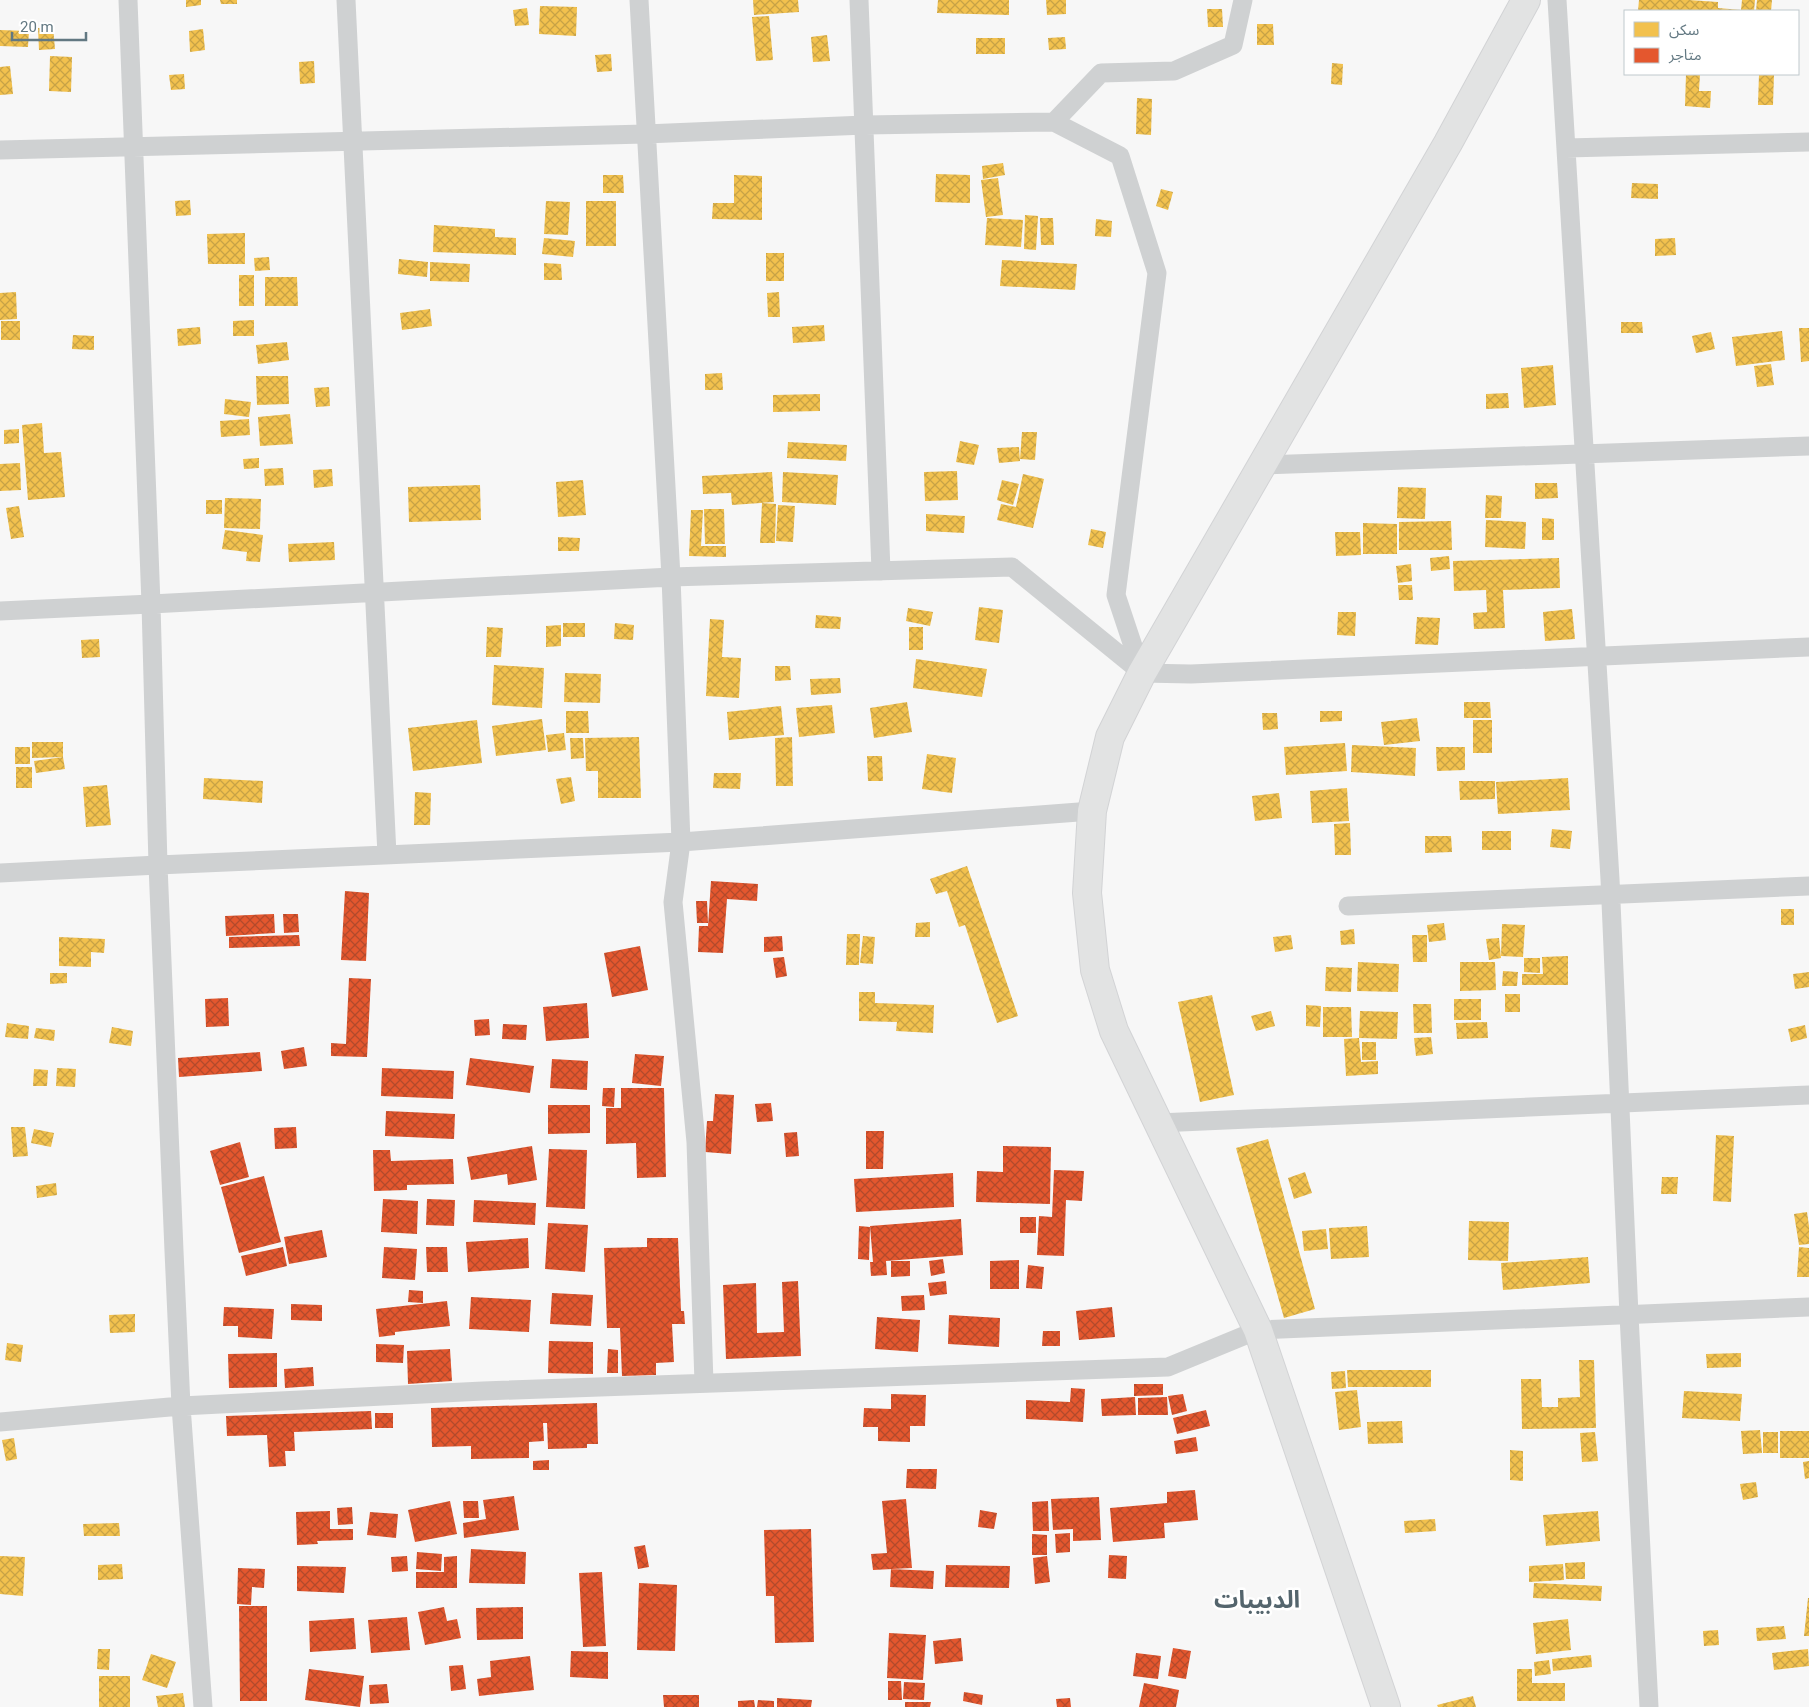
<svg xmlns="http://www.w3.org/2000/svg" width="1809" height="1707" viewBox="0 0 1809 1707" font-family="Roboto,'Noto Sans Arabic',sans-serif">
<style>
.homes{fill:url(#homes-cross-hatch)}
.shops{fill:url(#shops-cross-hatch)}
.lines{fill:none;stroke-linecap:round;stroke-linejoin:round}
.primary-casing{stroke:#d2d3d5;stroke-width:30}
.street{stroke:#cfd1d2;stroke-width:19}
.primary{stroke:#e2e3e3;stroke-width:28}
.labels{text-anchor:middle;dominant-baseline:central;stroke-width:5;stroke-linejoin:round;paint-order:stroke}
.town-label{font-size:24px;font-weight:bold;fill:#54656d;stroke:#fff}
</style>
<defs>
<pattern id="homes-cross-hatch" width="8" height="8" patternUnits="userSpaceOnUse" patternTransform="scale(1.25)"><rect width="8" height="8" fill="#f2c14e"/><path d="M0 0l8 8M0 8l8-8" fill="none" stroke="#c7a246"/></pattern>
<pattern id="shops-cross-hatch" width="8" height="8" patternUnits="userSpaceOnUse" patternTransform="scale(1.25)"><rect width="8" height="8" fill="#e4572e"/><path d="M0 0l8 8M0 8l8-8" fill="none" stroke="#b24a2c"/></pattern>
</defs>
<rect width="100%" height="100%" fill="#f7f7f7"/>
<path class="homes" d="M186,0H201V5L186,7Z
M220,0H237V4H221Z
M753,0H798L799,12L754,15Z
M938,0H1009V15L937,13Z
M1046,0H1066V14L1047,15Z
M1639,0H1689L1718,2V8L1741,10L1742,0H1755L1754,11H1638Z
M1757,0H1772L1771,11H1756Z
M540,6L577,7L576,36L539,34Z
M527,8L529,25L515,26L513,10Z
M1207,9H1222L1223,27H1208Z
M769,16L773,60L756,61L752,17Z
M1257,24H1273L1274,45H1257Z
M53,27L55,49L39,50L38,28Z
M203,29L205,50L190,52L189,31Z
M0,30L29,31L28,47L0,46Z
M827,35L830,61L813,62L811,37Z
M1065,37L1066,49L1049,50L1048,38Z
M976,38H1005V54H976Z
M611,54L612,71L597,72L595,55Z
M50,56L72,57L71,92L49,91Z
M314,61L315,83L300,84L299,62Z
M1332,63L1343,64L1342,85L1331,84Z
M10,66L13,94L0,95V67Z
M184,74L185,89L171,90L169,75Z
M1686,74H1700L1699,91H1711L1710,108L1685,106Z
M1759,74H1774L1773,105H1758Z
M1137,98L1152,99L1151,135L1136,134Z
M1003,163L1005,175L983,179L982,166Z
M936,174L970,175V203L935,202Z
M603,175H623L624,193H603Z
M734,175L762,176V220L712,219L713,203H734Z
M998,178L1003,215L986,217L981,180Z
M1632,183L1658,184V199L1631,198Z
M1161,189L1173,192L1168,210L1156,206Z
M190,200L191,215L176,216L175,201Z
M546,201L570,202L568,235L544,234Z
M586,201H616V246H586Z
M1025,215L1038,216L1036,250L1024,249Z
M987,218L1023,220L1021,247L985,245Z
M1040,218H1053L1054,245H1041Z
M1096,219L1112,221L1111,237L1095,236Z
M434,225L495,229V237L516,238V255L433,252Z
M245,233V264H208L207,234Z
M544,238L575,241L573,257L542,254Z
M1675,238L1676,255L1655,256V239Z
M766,253H784V281H766Z
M269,257L270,270L255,271L254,258Z
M399,259L428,262L427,277L398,274Z
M1002,260L1077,264L1075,290L1000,286Z
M430,262L470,264L469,282L430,281Z
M544,263L561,264L562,280H544Z
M239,275H254V306H239Z
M265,277H297L298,306H265Z
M16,292L17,319L0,320V293Z
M779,292L780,317H768L767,293Z
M430,309L432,326L402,330L400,313Z
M254,320V336H233V321Z
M1,321H20V340H1Z
M1621,322H1642L1643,333H1621Z
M824,325L825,341L793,343L792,327Z
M200,327L201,344L178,346L177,329Z
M1799,328H1809V361L1801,362Z
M1782,331L1785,360L1736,366L1732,337Z
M1711,332L1715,349L1696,353L1692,336Z
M73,335L94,336V350L72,349Z
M287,342L289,360L258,364L256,345Z
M1771,364L1774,385L1757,387L1754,366Z
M1553,365L1556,405L1524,408L1521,368Z
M722,373L723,390H705V374Z
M256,376H288L289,404L257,405Z
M329,387L330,406L316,407L314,388Z
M1508,393L1509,408L1486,409V394Z
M820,394V411L773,412V395Z
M225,399L251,402L249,417L224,414Z
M290,414L293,444L260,446L258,417Z
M249,419L250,435L221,437L220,421Z
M42,423L44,453L61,452L65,497L28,500L22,425Z
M19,429V443L4,444V430Z
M1022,432H1037L1035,460L1020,459Z
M960,441L979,445L974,465L956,462Z
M788,442L847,445L846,461L787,458Z
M1019,447L1020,461L999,463L997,448Z
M259,458V468L244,469L243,459Z
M20,463L21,490L0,491V464Z
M283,468L284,485L265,486L264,469Z
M332,469L333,486L314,488L313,470Z
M957,471L958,500L925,501L924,472Z
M772,472L774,502L732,505L731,493L703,494L702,476Z
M783,472L838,475L836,505L782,502Z
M1023,474L1044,479L1033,528L997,520L1001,504L1016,507Z
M583,480L586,515L558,517L556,482Z
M1002,480L1019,484L1013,505L997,500Z
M1535,483H1557L1558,498L1535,499Z
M480,485L481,520L409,522L408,487Z
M1398,487L1426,488L1425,519L1397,518Z
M1486,495L1502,496L1501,518H1485Z
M225,498L261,499L260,529L224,528Z
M206,500H222V514H206Z
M762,503L776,504L775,543H760Z
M778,505L795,506L793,542L776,541Z
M19,506L24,537L11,539L6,508Z
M704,509H724L725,544H705Z
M691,510H703L701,546H726V557L689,556Z
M926,514L965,516L964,533L926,531Z
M1542,518L1554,519V540H1542Z
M1486,520L1526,522L1525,549L1485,547Z
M1451,521L1452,550H1399V522Z
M1363,523L1397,524V554H1363Z
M1091,529L1106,532L1103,548L1088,545Z
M225,530L263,535L260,562L246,561L247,552L222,549Z
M1335,532H1360L1361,555L1336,556Z
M558,537L580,538L579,551H558Z
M334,542L335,560L289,562L288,544Z
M1449,556L1450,569L1431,571L1430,558Z
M1559,558L1560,588L1503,590L1505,628L1474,629L1473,613L1487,612L1486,590L1454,591L1453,561Z
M1411,564L1412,581L1398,583L1396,566Z
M1398,585H1412L1413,600H1399Z
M979,607L1003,610L999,643L975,640Z
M908,608L933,612L930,626L906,621Z
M1572,609L1575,639L1545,641L1543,612Z
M1338,612H1356L1355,636L1337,635Z
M816,615L841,617L840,629L815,628Z
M1417,617L1440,618L1438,645L1415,644Z
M710,619L724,620L722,657L741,658L739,698L706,696Z
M563,623H585V637H563Z
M615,623L634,625L633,640L614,639Z
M561,625V646L546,647V626Z
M487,627L503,628L501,657H486Z
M909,627H923V650H909Z
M99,639L100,657L82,658L81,640Z
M916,659L987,669L982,697L913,688Z
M494,665L544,668L542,708L492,705Z
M775,666H790L791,680L775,681Z
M565,673L601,674L600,703L564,702Z
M840,678L841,693L811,695L810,679Z
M907,702L912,732L874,738L870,708Z
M1464,702H1490L1491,718H1464Z
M832,705L835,733L799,737L796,708Z
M781,706L784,735L729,740L727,712Z
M566,711H588L589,733H566Z
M1320,711H1342V721L1320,722Z
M1262,713H1277L1278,729L1263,730Z
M1417,718L1420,741L1384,745L1381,722Z
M542,719L546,750L496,756L492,726Z
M477,720L482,763L413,771L408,728Z
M1473,720H1492V753H1473Z
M564,733L566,750L548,752L546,735Z
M639,737L641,798H598V771H586L585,738Z
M792,737L793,786H776L775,738Z
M570,738H583L584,758L571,759Z
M32,742H63V757L32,758Z
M1345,743L1347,771L1286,775L1284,747Z
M1352,745L1416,748L1415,776L1351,772Z
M15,747H30V764H15Z
M1436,747H1465V770L1437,771Z
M927,754L956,758L952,793L922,789Z
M867,756H882L883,781H868Z
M63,757L65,769L36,773L34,761Z
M16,767H32V788H16Z
M714,773H741L740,789L713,788Z
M571,777L575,801L561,804L556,779Z
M204,778L263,781L262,803L203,799Z
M1568,778L1570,810L1498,814L1496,782Z
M1459,781H1495V799L1460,800Z
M107,785L111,825L86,827L83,787Z
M1347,788L1349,821L1312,823L1310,791Z
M415,792L431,793L430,825H414Z
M1279,793L1282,818L1255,821L1252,796Z
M1350,823L1351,855H1335L1334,824Z
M1552,829L1572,831L1570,849L1550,847Z
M1482,831H1511V850H1482Z
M1425,836H1451L1452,852L1425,853Z
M967,866L1018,1016L997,1023L965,925L959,927L947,891L936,894L930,879Z
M1781,909H1794V925H1781Z
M930,922V937H915L916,923Z
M1444,923L1446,940L1429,942L1427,925Z
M1502,924L1525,925L1523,957L1501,956Z
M1354,929L1355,944L1341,945L1340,931Z
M847,934H860L859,965H846Z
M1291,935L1293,949L1275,952L1273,937Z
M1412,935H1427V962H1413Z
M863,936L875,937L873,964L860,963Z
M59,937L105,939L104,953L91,952V967L59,966Z
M1499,938L1501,958L1489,960L1486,939Z
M1568,956V985H1522V974H1543L1542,957Z
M1524,958H1540V973L1524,972Z
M1358,962L1399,964L1398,992L1357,991Z
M1460,962H1495L1496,990L1460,991Z
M1326,967L1352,968L1351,992L1325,991Z
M1503,971L1518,972L1517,986H1502Z
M1809,972V987L1795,989L1793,974Z
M50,973H67V983L50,984Z
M859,992H875V1003L934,1005L933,1033L896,1031L897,1022L859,1021Z
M1505,994H1520V1012H1505Z
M1212,995L1234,1095L1200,1102L1178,1002Z
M1454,999H1481V1020H1454Z
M1413,1004H1431L1432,1033H1414Z
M1306,1005L1321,1006L1320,1027L1306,1026Z
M1323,1007H1351L1352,1037H1323Z
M1271,1011L1275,1026L1256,1031L1251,1016Z
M1360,1011L1398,1012L1397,1039L1359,1038Z
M1487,1022L1488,1038L1457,1039L1456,1023Z
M7,1023L29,1026L28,1039L5,1037Z
M1805,1025L1807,1038L1791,1042L1788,1029Z
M112,1027L133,1031L131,1046L109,1043Z
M36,1028L55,1030L54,1041L34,1038Z
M1431,1037L1433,1054L1416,1056L1414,1038Z
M1359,1038L1361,1062L1378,1061V1074L1346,1076L1344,1039Z
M1362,1042H1376V1060H1362Z
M57,1068L76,1069L75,1087L56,1086Z
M34,1069L48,1070L47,1086H33Z
M11,1127H25L28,1156L13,1157Z
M34,1129L54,1133L51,1147L31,1143Z
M1716,1135L1734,1136L1731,1202L1713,1201Z
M1268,1139L1315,1309L1284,1318L1236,1148Z
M1305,1172L1312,1193L1294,1199L1288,1178Z
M1662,1177H1678L1677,1194H1661Z
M56,1183L57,1195L37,1198L36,1186Z
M1807,1212L1809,1226V1244L1799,1245L1794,1214Z
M1469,1221L1509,1222L1508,1261L1468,1260Z
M1367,1226L1369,1257L1331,1259L1329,1228Z
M1326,1229L1328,1249L1304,1251L1302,1231Z
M1799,1247L1809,1248V1277H1797Z
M1588,1257L1590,1283L1503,1290L1501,1263Z
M135,1314V1332L110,1333L109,1315Z
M7,1343L23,1345L21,1362L5,1360Z
M1741,1353V1367L1707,1368L1706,1354Z
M1579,1360H1594L1596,1428L1522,1429L1521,1379H1541L1542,1407H1558V1398L1580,1397Z
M1347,1370H1431V1387H1348Z
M1345,1371L1346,1388L1332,1389L1331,1372Z
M1357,1390L1361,1427L1339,1430L1335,1392Z
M1684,1391L1742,1394L1740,1421L1682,1418Z
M1402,1421L1403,1443L1368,1444L1367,1422Z
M1760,1430L1762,1453L1743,1454L1741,1431Z
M1780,1431H1809V1458H1780Z
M1595,1432L1598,1461L1582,1462L1580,1433Z
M1763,1432H1778V1453H1763Z
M14,1438L17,1459L6,1461L2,1440Z
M1510,1450L1523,1451V1481L1510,1480Z
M1809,1461V1478L1805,1479L1803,1462Z
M1756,1482L1758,1497L1743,1500L1740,1484Z
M1598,1511L1600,1541L1546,1546L1543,1515Z
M1435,1519L1436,1531L1405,1533L1404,1521Z
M119,1523L120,1536H84L83,1524Z
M0,1556L25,1557L23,1596L0,1594Z
M1585,1562V1579H1566L1565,1563Z
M122,1564L123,1579L98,1580V1565Z
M1563,1564L1564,1580L1529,1582V1566Z
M1534,1583L1602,1586L1601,1601L1533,1598Z
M1808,1598H1809V1636H1804Z
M1568,1619L1571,1650L1536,1654L1533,1623Z
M1784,1626L1786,1639L1757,1641L1756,1628Z
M1718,1630L1719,1645L1704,1646L1703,1631Z
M98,1649H110L109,1670L97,1669Z
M1808,1649L1809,1666L1774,1670L1772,1653Z
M151,1654L176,1662L167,1688L142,1680Z
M1591,1655L1592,1667L1553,1671L1552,1659Z
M1549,1660L1551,1674L1535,1676L1534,1662Z
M1517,1669H1532V1683H1565V1701H1517Z
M99,1676H130V1707H99Z
M183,1693L185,1707H158L156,1696Z
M1473,1696L1476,1707H1438L1437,1705Z"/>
<path class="shops" d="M711,881L758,884L757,901L727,899L723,953L698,952L699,926H708Z
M345,891L369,893L366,961L341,960Z
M696,901H707L708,923H697Z
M274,914L275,933L226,936L225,916Z
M283,914H298L299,932L284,933Z
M299,935L300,946L229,948V937Z
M782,936L783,951L764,952V937Z
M640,946L648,990L612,997L604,953Z
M784,957L787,976L776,978L773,958Z
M349,978L371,979L367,1057L331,1056V1043L346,1044Z
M228,998L229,1026L206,1027L205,999Z
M587,1003L589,1038L546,1041L543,1007Z
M489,1019L490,1035L475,1036L474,1020Z
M503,1024L527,1025L526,1040L502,1039Z
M304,1047L307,1066L284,1069L281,1051Z
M260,1052L262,1071L179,1077L178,1058Z
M635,1054L664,1056L661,1086L632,1083Z
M470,1058L534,1066L530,1093L466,1085Z
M552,1059L588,1061L587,1090L550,1088Z
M382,1068L454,1071L453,1099L381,1096Z
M603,1088H615L614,1107L602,1106Z
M621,1088H664L666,1177L637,1178L636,1143L606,1144V1108H621Z
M715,1094L734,1095L731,1154L705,1152L707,1121H713Z
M771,1103L773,1121L757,1122L755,1104Z
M548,1105H590V1133L548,1134Z
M386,1111L455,1114L454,1139L385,1136Z
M296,1127L297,1148L275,1149L274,1128Z
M866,1131H884L883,1169H866Z
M797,1132L799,1156L786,1157L784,1133Z
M240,1142L249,1177L220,1185L210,1151Z
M532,1146L537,1180L508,1185L507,1174L471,1180L467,1157Z
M1003,1146L1051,1147L1050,1204L976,1202L977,1171L1003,1172Z
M549,1149L587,1150L585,1209L546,1207Z
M373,1150H390L391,1161L453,1159L454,1184L407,1185V1190L374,1191Z
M1054,1170L1084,1171L1082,1201L1066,1200L1064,1256L1037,1255L1039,1216L1052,1217Z
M953,1173L954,1207L856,1212L854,1179Z
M264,1176L281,1242L239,1253L221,1187Z
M383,1199L418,1201L417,1234L381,1232Z
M427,1199L455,1200L454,1226L426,1225Z
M474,1200L536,1203L535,1225L473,1222Z
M1020,1217H1036V1233H1020Z
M961,1219L963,1255L886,1261L887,1275L871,1276L870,1262H873L870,1226Z
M548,1223L588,1225L585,1272L545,1269Z
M859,1226L870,1227L869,1260L858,1259Z
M322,1230L327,1257L289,1264L284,1237Z
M528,1238L529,1268L468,1272L466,1242Z
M647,1238H678L681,1311H684L685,1324H672L674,1362L656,1363V1375L622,1376L620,1328H607L604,1248L647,1247Z
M283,1247L287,1266L246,1276L241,1256Z
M384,1247L417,1249L415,1280L382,1278Z
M426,1247H447L448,1272H427Z
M943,1259L945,1273L931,1276L929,1261Z
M1019,1260V1289H990V1261Z
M891,1261H910V1276L891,1277Z
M1028,1265L1044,1267L1042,1289L1026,1288Z
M798,1281L801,1356L726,1359L723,1285L756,1283L757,1333L784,1332L782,1282Z
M946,1281L947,1294L930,1296L928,1283Z
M409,1290L423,1291V1303L408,1302Z
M552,1293L593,1295L591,1326L550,1324Z
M924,1295L925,1310L902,1311L901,1296Z
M471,1297L531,1300L529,1332L469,1329Z
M447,1301L450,1326L395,1332V1335L379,1337L376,1309Z
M291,1304L322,1305V1321L291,1320Z
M224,1307L274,1309L272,1339L238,1337V1326H223Z
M1112,1307L1115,1337L1079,1340L1076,1311Z
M949,1315L1000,1318L999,1347L948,1344Z
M877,1317L920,1320L918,1352L875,1349Z
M1043,1331H1060V1346H1042Z
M549,1341L593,1342V1374L548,1373Z
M376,1344L404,1345L403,1363L376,1362Z
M450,1349L452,1381L408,1384L407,1351Z
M608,1349L618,1350V1373H607Z
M277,1353V1387L229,1388L228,1354Z
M313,1367L314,1386L285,1388L284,1369Z
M1134,1384H1163V1395L1134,1396Z
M1071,1388L1085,1389L1083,1422L1026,1419V1400L1070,1402Z
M891,1394L926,1395L925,1426H910V1442L878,1441V1427H863L864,1408L891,1409Z
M1183,1394L1187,1411L1172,1415L1168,1396Z
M1135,1397L1136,1415L1102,1416L1101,1399Z
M1167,1397L1168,1415H1138V1398Z
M597,1403L598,1444H587V1448L548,1449L547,1423H543L544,1441L529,1442V1458L471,1459V1446L432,1447L431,1408Z
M1206,1410L1210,1426L1177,1434L1173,1418Z
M371,1411L372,1429L294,1432L295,1451H285L286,1466L269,1467L267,1435L227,1436L226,1416Z
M375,1413H393V1428H375Z
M1196,1437L1198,1451L1176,1454L1174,1441Z
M549,1460V1470H533V1461Z
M907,1469H937L936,1489L906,1488Z
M1195,1490L1198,1520L1164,1523L1165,1538L1113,1542L1110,1508L1167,1503V1492Z
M514,1496L519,1530L464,1538L463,1523L486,1519L483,1500Z
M1099,1497L1101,1540L1073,1541V1529L1053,1530L1051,1499Z
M906,1499L912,1568L873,1570L871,1554L887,1553L882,1501Z
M450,1501L457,1534L415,1542L408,1510Z
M463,1501H478L479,1518H464Z
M1048,1501L1049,1531H1033L1032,1502Z
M352,1507L353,1524L338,1525L337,1508Z
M980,1510L997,1513L994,1529L978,1527Z
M330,1511V1529H353V1540L317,1541L318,1544L297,1545L296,1512Z
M370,1512L398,1514L396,1538L367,1535Z
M811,1529L814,1642L775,1643L774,1596H766L764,1530Z
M1070,1533V1552L1056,1553L1055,1534Z
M1032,1534L1047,1535V1555H1032Z
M645,1545L649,1567L638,1569L634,1547Z
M471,1549L526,1552L525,1584L469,1583Z
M417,1552L442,1554L441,1571L416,1569Z
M1109,1555L1127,1556L1126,1579L1108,1578Z
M407,1556L408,1571L392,1572L391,1557Z
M457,1556V1588H416V1572H444V1557Z
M1047,1556L1050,1582L1035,1584L1033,1558Z
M946,1565L1010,1566L1009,1588L945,1587Z
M297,1566L346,1567L344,1593L297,1591Z
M238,1568L265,1569L264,1588L252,1587L251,1605L237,1604Z
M891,1569L934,1571L933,1589L890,1587Z
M602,1572L606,1646L583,1647L579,1573Z
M639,1583L677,1585L675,1651L637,1650Z
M239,1606H267V1701H240Z
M444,1607L447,1621L457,1619L461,1638L425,1645L418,1612Z
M523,1607V1639L477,1640L476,1608Z
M407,1617L410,1650L371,1653L368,1620Z
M354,1618L356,1649L310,1652L309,1621Z
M889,1633L926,1635L923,1680L887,1678Z
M961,1638L963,1661L935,1664L933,1641Z
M1173,1648L1191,1651L1186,1679L1168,1676Z
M571,1651L608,1652V1679L570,1677Z
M1136,1653L1161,1656L1158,1679L1133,1676Z
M530,1656L534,1690L479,1696L477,1679L491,1677L490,1661Z
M463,1665L466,1689L451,1691L449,1666Z
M309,1669L364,1676L360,1707L305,1700Z
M888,1681H901L902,1700H888Z
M904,1682L925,1683L924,1700L903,1699Z
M1144,1683L1179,1690L1176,1707H1139Z
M387,1684L389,1703L370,1704L369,1685Z
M964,1692L983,1695L982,1705L963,1701Z
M663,1695H699V1707H664Z
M777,1698L812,1700L811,1707H777Z
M1070,1698L1071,1707H1057L1056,1699Z
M754,1700L755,1707H738V1701Z
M758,1700L774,1701V1707H757Z
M905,1702H931L930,1707H905Z"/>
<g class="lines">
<defs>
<path id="primary" d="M1386,1707L1258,1330L1114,1031L1095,970L1087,893L1092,811L1110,737L1142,673L1448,143L1526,0"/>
</defs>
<use href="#primary" class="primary-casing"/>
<path class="street" d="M128,0L151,604L158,865L174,1251L181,1406L203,1707
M346,0L387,855
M639,0L671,577L681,842L1092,811
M859,0L881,571
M1557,0L1610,879L1629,1315L1649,1707
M1054,122L1101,73L1174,71L1233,45L1243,0
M1566,148L1809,142
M0,150L645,134L865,125L1054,122L1120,156L1157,273L1116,595L1142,673
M1261,465L1809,446
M0,611L151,604L671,577L1012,567L1142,673L1191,674L1809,647
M0,873L158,865L681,842L673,902L696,1142L704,1383
M1348,906L1809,886
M1158,1123L1809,1095
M0,1422L181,1406L483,1391L1168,1367L1258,1330L1809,1307"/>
<use href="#primary" class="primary"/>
</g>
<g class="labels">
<g class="town-label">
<text x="1257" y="1600">الدبيبات</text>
</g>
</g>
<rect x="1624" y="10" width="175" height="65" fill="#ffffff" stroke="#c0c9cd"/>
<rect x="1634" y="22" width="25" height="15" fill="#f2c14e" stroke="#c0c9cd"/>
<text x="1669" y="35" font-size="15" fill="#627882">سكن</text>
<rect x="1634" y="48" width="25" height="15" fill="#e4572e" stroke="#c0c9cd"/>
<text x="1669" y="60" font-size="15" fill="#627882">متاجر</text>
<path d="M12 32v8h74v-8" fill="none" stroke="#627882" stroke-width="2.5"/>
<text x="20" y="32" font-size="15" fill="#627882" stroke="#ffffff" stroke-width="4" paint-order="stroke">20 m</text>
</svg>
